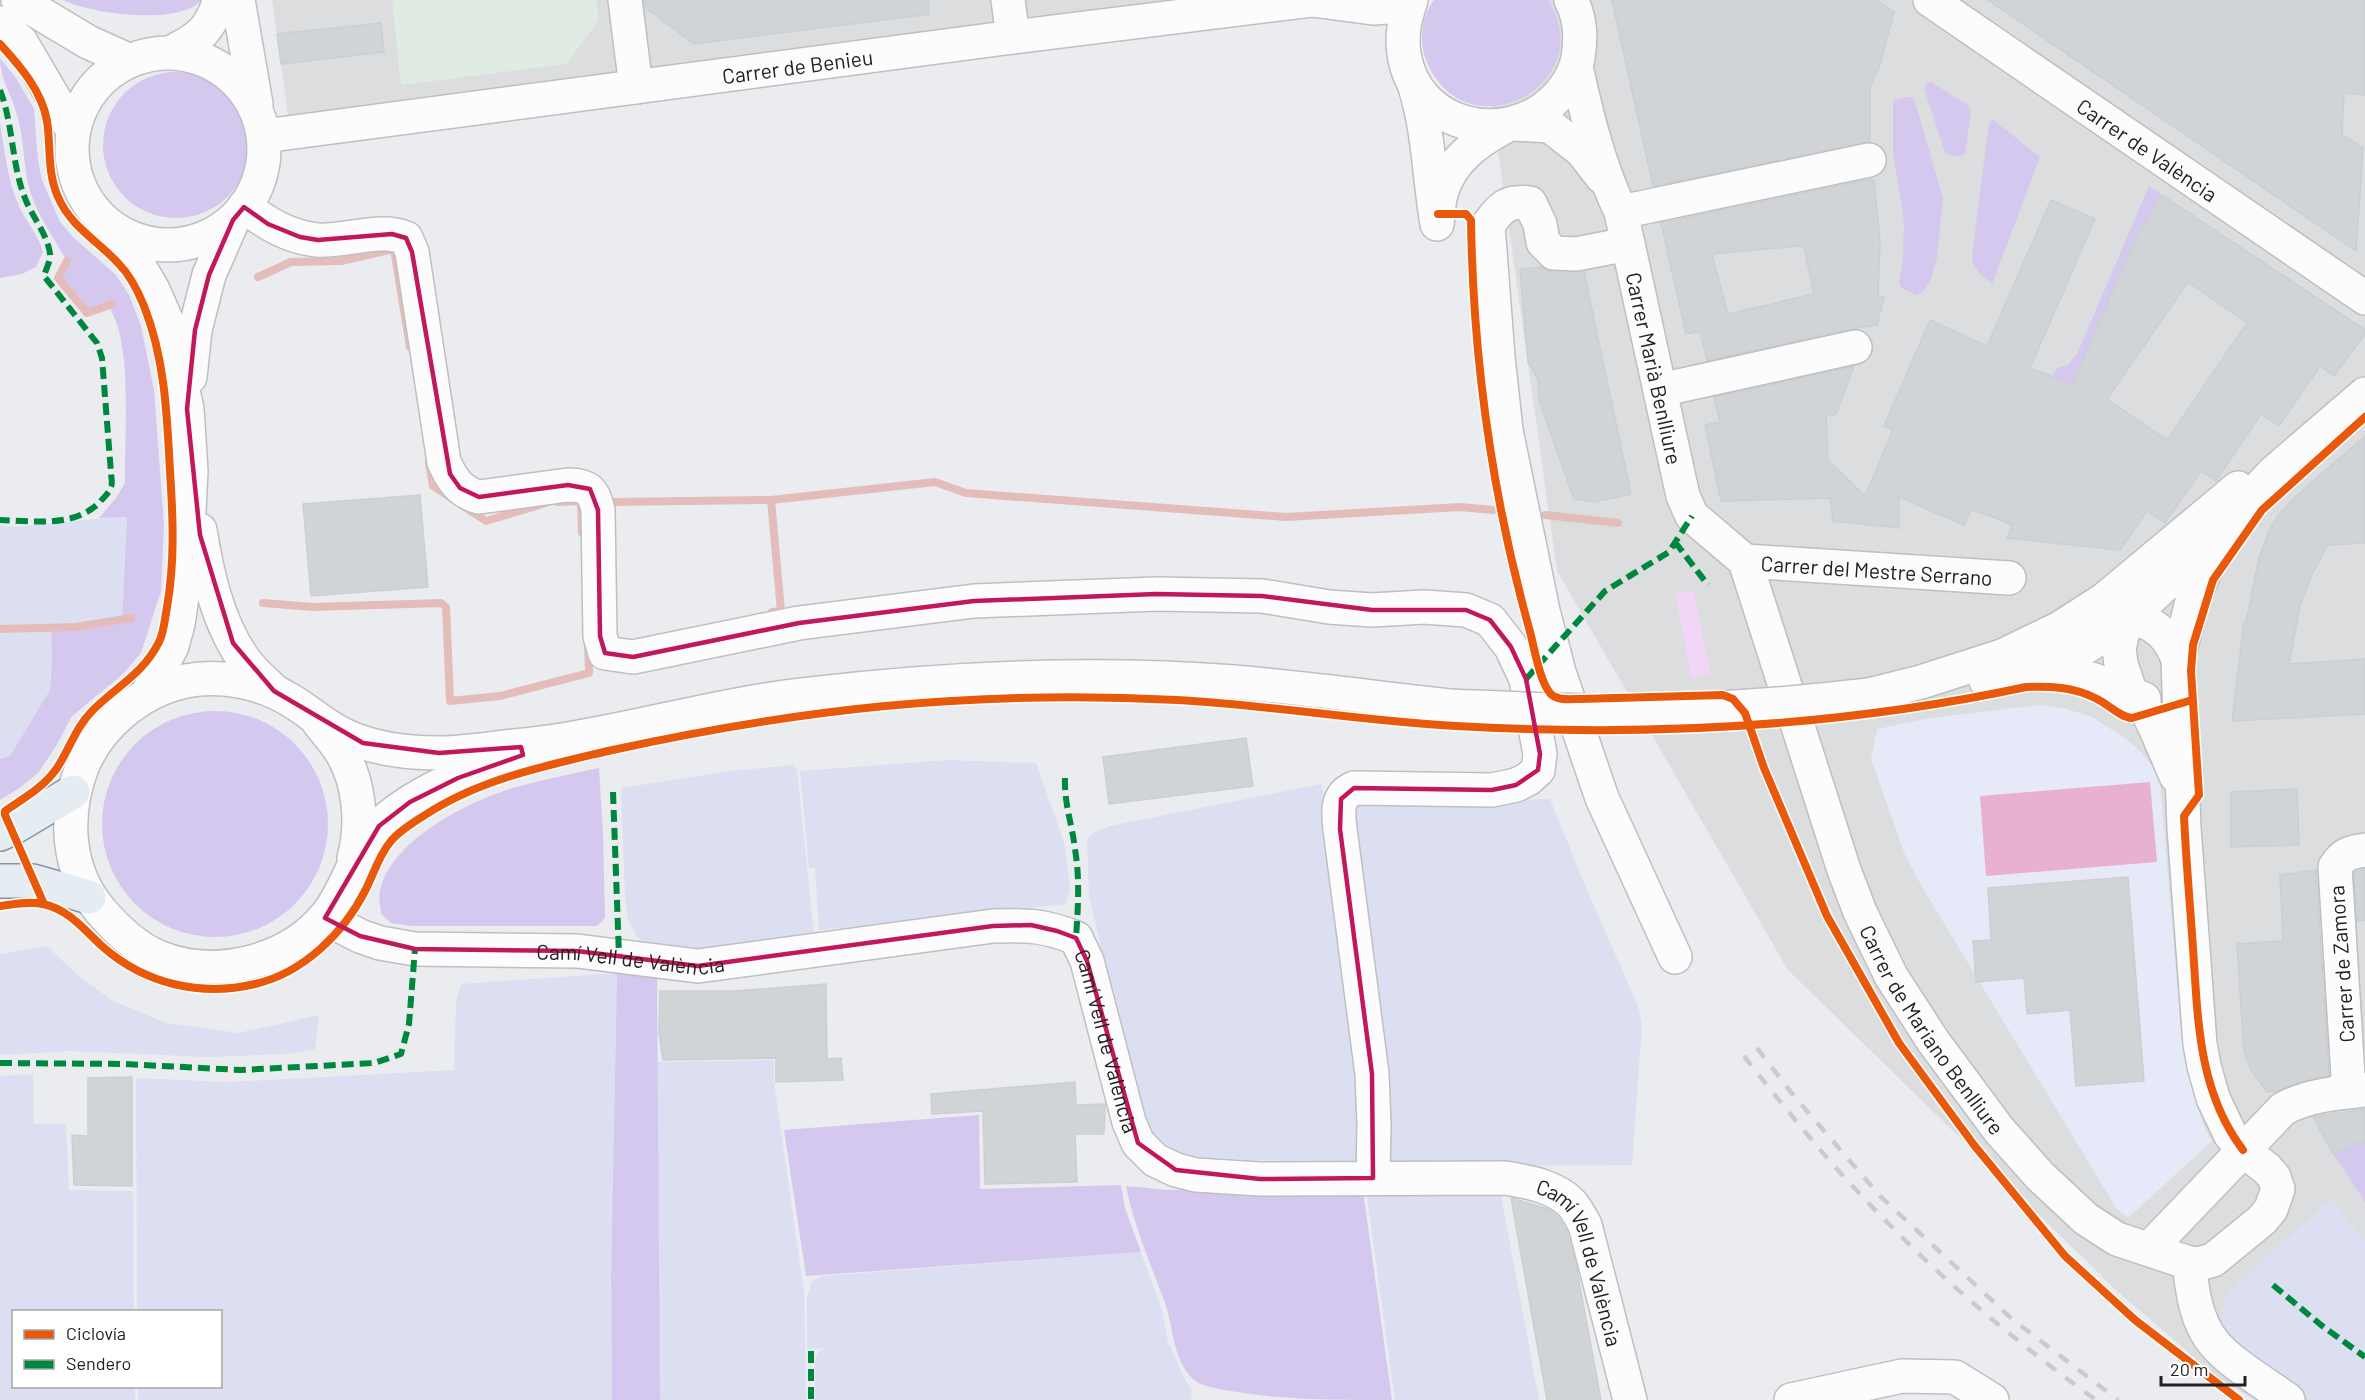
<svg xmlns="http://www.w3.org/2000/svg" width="2365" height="1400" viewBox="0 0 2365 1400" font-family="Barlow,sans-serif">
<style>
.residential{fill:#dbddde}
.industrial{fill:#e0ebe3}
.education{fill:#e6e9f8}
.farmland{fill:#dcdff1}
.grass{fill:#d5c8ef}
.park{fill:#f3d5f7}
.pitch{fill:#e8b1d0}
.parking{fill:#dddedf}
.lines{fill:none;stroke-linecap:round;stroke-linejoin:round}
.stream{stroke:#e4bdba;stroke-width:8}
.building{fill:#d1d4d6;stroke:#cbcfd3;stroke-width:1.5;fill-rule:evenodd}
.minor-casing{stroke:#bfbfc1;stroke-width:36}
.major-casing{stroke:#8595a6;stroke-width:36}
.minor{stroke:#fcfcfd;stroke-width:33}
.major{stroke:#e6edf2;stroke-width:33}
.rail{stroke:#cbcbcb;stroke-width:4.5;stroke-dasharray:12 12;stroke-linecap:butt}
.minor-bridge-casing{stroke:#bfbfc1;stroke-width:36;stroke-linecap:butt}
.minor-bridge{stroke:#fcfcfd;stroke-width:33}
.quiet{stroke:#00873e;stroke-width:6;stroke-dasharray:12 6;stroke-linecap:butt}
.cycleway-casing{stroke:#fff;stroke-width:11}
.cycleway{stroke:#e8590c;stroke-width:8}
.marked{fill:none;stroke:#c2185b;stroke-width:4.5;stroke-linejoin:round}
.labels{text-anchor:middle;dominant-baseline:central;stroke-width:4.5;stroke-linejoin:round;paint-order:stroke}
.street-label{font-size:21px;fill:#212121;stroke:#fff}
</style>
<rect width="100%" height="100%" fill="#eaecef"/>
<path class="residential" d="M272,0H1352L292,143Z
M1477,0H2365V1400H2255L2218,1378L2116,1290L1788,970L1557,571Z"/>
<path class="industrial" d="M392,0H596L599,20L566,64L401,85Z"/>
<path class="education" d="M2040,705L2063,708L2090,716L2125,738L2142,753L2155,769L2160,781L2182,1042L2195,1100L2205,1129L2212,1141L2128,1218L2116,1208L1921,885L1905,855L1871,759L1877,729L1931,718Z"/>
<path class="farmland" d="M127,516L122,619L76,627L51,628L52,662L50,690L10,756L0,759V526L14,527Z
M948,760L1036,763L1064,842L1070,887L1066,904L819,930L815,868H809L800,771Z
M792,765L797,770L814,936L692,956L652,947L638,938L628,920L625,895L621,788L730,771Z
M1322,784L1364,1144L1355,1164L1191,1157L1168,1149L1153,1136L1142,1118L1089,896L1087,839L1093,833L1110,826Z
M1550,799L1584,883L1638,1006L1642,1024L1632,1165L1519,1166L1390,1163L1391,1111L1389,1067L1359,899L1349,809L1356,803Z
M47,946L74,972L113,1001L166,1023L238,1033L319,1015L315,1049L286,1054L207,1057L70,1051L0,1055V954Z
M617,973L611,1276L612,1400H138V1387L220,1386V1312L137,1311L136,1078L229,1082L454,1070L456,1002L461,984Z
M774,1060V1082L804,1292L806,1400H660L657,1062Z
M33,1074L34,1124H66L69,1190L133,1191L134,1311L14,1312V1386L135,1387V1400H0V1076Z
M1366,1190H1500L1539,1400H1395Z
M2331,1199L2365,1241V1400H2311L2231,1342L2221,1325L2224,1298L2232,1289Z
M1141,1252L1162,1310L1168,1342L1184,1378L1192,1390L1191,1400H815V1360L819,1352L828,1348L807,1349V1298L812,1281L822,1276Z"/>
<path class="grass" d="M63,0H202C179,26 91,14 63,0Z
M1434,0H1548C1603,86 1461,158 1425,57C1419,40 1422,14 1434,0Z
M0,58L16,78L34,109L38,160L42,180L60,222L73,237L116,275L129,295L141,326L154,390L164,524L161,591L141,653L123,674L72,716L55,748L38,773L18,789L0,800V759L10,756L50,690L52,662L51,627H76L122,619L127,517L99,518L116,498L125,483C124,438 133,345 110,309L87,313L58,278L67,261C53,236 34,211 28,183C23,161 24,137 17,115C12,95 0,79 0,58Z
M103 145a73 73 0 1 1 146 0a73 73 0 1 1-146 0Z
M1931,82L1969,106L1971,112L1965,154C1960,158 1950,156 1945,152L1924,88L1927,83Z
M1907,97H1912L1915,102L1943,198L1937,257L1931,279L1924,291L1917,295L1901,288L1899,283L1903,257L1904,222L1893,153V100Z
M1992,119L2040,157L1992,284C1982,275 1972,269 1972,255L1989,123Z
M0,123C5,152 7,179 19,206C26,222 38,234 43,252L36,267L22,274L0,278Z
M2149,186L2162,195L2139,231L2012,526L1985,515L2045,374L2053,376L2057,368L2068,365L2078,352Z
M102 824a113 113 0 1 1 226 0a113 113 0 1 1-226 0Z
M599,768L603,832L605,918L597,926H411L391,923L381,914C381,907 378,898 380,891C390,841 468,801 513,788C542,780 570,774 599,768Z
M617,973L657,974L660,1400H612L611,1276Z
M979,1115L980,1189L1121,1185L1125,1208L1141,1252L806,1276L784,1130Z
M2365,1142V1202L2334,1155L2357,1143Z
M1126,1186L1167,1190L1363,1191L1392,1400C1333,1400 1276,1400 1219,1389C1211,1387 1199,1385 1193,1379C1172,1359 1174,1328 1165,1303C1151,1265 1134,1226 1126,1186Z"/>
<path class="park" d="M1693,590L1711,674L1692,678L1675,594Z"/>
<path class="pitch" d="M2150,782L2157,862L1986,876L1980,796Z"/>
<path class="parking" d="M1924,36L2131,174L2124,192L1927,58Z
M1839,528L1974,540L1967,606L1834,593Z"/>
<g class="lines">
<path class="stream" d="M67,261L58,278L87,313L112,304
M258,277L291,262L341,261L394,249L410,347
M429,463L433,486L453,499
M771,500L781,611L772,612
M558,502L581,501L582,532
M463,506L486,521L546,503
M610,508V502L771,500L935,482L966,493L1286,517L1460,507L1493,510
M1545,515L1618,523
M263,603L313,607L441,603L446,607L450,701L500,696L589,673L588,644
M0,629L76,627L131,618"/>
</g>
<path class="building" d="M644,0H928L929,14L694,44L645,7Z
M1612,0H1877L1894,12L1879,68L1870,86V142L1653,186Z
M1988,0H2365V95L2344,93L2342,134L2363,148L2356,251Z
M381,23L384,52L281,64L277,34Z
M1871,179V181L1874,180L1880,241L1878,296L1884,297L1877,325L1851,329L1707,361L1700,331L1686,334L1661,223ZM1800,246L1804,247L1814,294L1728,314L1712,254Z
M2162,195L2365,330V334L2334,376L2320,366L2279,426L2261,414L2216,481L2201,471L2165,523L2147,511L2120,550L2007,538L2013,523L1971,510L1964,525L1899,497V528L1833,521L1830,498L1721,501L1705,425L1720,422L1714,397L1854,366L1836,414L1826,416L1828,460L1865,496L1893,430L1884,426L1930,320L1987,346L2051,200L2095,219L2030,368L2072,385L2139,231ZM2188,282L2247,323L2167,440L2107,399Z
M1542,267L1553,272H1584L1631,494L1594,502L1574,499L1539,400L1538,379L1528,362L1520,269Z
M2365,436V543L2328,545L2312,574L2300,606L2289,664L2365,659V714L2232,721L2244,622H2246L2259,558L2269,531L2277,517L2293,499Z
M420,495L428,587L311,596L303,504Z
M1246,738L1253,786L1109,804L1103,757Z
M2297,789L2299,845L2231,847V792Z
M2365,869V920L2357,921L2354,873Z
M2316,870L2329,1075L2297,1083L2278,1091L2267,1092L2252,1072L2244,1052L2237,944L2283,941L2280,875Z
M2128,877L2144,1081L2076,1086L2070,1010L2027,1014L2024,978L1976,982L1973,941L1991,940L1988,888Z
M826,984L827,1059L841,1058L843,1080L776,1082V1058L663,1060L659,1033L660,991H736Z
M132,1077V1186L74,1185L72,1135L88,1136V1078Z
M1075,1082L1076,1105L1105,1104L1104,1134H1075L1077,1182L985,1184L983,1111L932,1114L931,1094Z
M2365,1109V1142L2357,1143L2334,1155L2313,1117Z
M1511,1198L1548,1209L1558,1217L1567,1232L1577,1270L1601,1400H1547Z"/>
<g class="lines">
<defs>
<g id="minor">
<path d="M18,0L88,42L128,60"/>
<path d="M238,0L256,104"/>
<path d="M625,0L636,87"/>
<path d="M1008,0L1013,37"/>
<path d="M1411,0C1405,18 1401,34 1404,54C1415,126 1503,148 1553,101C1565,90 1575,74 1578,58C1581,38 1581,19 1571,0"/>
<path id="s1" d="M1930,0L2365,298"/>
<path d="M0,23L21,42L72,129"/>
<path d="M172,52C201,37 209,31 220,0"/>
<circle cx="168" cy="149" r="96"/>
<path id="s2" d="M1576,67C1587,116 1599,166 1621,212L1683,496L1692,516L1745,561L1844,870L1860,912L1891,976L1933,1041L1999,1130L2040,1176L2086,1219L2117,1239L2189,1263L2198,1264L2213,1260L2262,1220L2271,1209L2278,1189L2274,1177L2267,1169L2243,1150L2230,1134L2213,1098L2204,1066L2200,1044L2184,828L2178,659L2192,601L2226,523L2273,473L2365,394"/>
<path d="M1415,87C1429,132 1429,177 1437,224C1439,213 1438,201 1442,191C1451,160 1478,141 1506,126"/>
<path d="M1514,124L1550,126L1582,151L1602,177"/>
<path id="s3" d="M264,136L1013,37L1312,0L1373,8L1388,7L1408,0"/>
<path d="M244,207C267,223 288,237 317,240C344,242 382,227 406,238L412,252L444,462C452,480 460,492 479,497L568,485C588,485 594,491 598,510L600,636L605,653L633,657L799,623L974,601L1156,594L1262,596L1329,607L1372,610L1424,607L1466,610L1490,620L1511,647L1526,679L1540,754L1538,770L1528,779L1516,785L1492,790L1354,788C1336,796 1338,812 1340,829L1372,1074L1374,1124L1373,1178"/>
<path d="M1621,212L1869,160"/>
<path d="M109,228L134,257L153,290L171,331L187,409L191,471L186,570L178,624L172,646L147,695"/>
<path d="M1628,244L1576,254L1554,253L1543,242L1540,224L1530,203C1507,200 1501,207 1488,225L1498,357L1506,430L1543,611L1559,672L1602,798L1675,957"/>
<path d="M190,377L195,330L209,275L233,220"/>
<path d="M1660,390L1855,347"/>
<path d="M200,530C207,574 218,624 245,661C253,672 264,681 274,691"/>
<path id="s4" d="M1745,561L2009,578"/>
<path d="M2128,609L2119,649L2121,664L2131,694L2148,713L2154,725L2176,776"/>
<path d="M2110,615C2144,618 2165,625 2178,659"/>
<path d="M2035,674C2073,668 2110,685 2144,699"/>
<path d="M1986,681C2014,674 2045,668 2071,655C2123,629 2170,581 2210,540"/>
<path d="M1869,695L1921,682L2002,656L2060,628L2105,599L2238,488"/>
<path d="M319,723C327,733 336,743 342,753C360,784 363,825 354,858"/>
<path d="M567,740C505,761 431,778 381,824C355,849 349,888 326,916C287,963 214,980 158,957C135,947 116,929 100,910C66,869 64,815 82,767C99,725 141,690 186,681C219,674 261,682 290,700C309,711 324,726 344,735C373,749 407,753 439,753C461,753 482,750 504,747C525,745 547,743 568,739C646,726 723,704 802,695C945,678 1090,671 1234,682C1306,688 1377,698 1449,706"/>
<path id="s5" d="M325,918L360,936L380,943L415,949L577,951L698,966L993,926C1026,925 1044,925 1076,938L1087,961L1129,1122L1138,1143L1155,1160L1176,1170L1196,1175L1260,1179L1505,1178C1529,1182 1555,1186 1572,1204C1577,1210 1581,1218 1585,1225L1630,1400"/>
<path d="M2337,1093L2348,1084V1076L2335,867C2343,854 2350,852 2365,850"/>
<path d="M2149,1249L2283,1109C2308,1095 2337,1093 2365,1090"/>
<path d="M2189,1263C2192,1290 2196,1322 2214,1343C2230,1363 2266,1384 2288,1400"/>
<path d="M1791,1400L1902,1376L1955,1377L1992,1400"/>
</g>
<path id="major" d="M0,834L11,829L73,792
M0,881H33L89,897"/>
</defs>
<use href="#minor" class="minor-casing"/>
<use href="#major" class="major-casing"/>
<use href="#minor" class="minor"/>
<use href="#major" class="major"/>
<path class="rail" d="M1757,1048L1794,1096L1880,1196L2012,1319L2118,1400
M1744,1056C1788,1112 1833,1168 1884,1219C1948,1285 2021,1346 2096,1400"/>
<defs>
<path id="minor-bridge" d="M1449,706C1503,708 1558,711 1613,711C1699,711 1784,705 1869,695"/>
</defs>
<use href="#minor-bridge" class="minor-bridge-casing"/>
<use href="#minor-bridge" class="minor-bridge"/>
<path class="quiet" d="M0,90C14,126 11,167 27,203C34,219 48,236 50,254C51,260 46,269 44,276L97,343L102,358L111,473C111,477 113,483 111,487C110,492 103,498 100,502C74,528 33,521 0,520
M1675,542L1708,585
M1526,679L1605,591L1669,552L1692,516
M1065,778C1064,803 1072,824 1075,849C1080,879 1078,908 1076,938
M613,792L619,956
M0,1063L124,1064L241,1070L374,1063L401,1054L409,1024L415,949
M2273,1285L2321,1325L2365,1357
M811,1351V1400"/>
<defs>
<path id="cycleway" d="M0,44C20,66 42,91 47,121C51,147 47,172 58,197C71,227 97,240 118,263C130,275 138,291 144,306C165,359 167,415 170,471C173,517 175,562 167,607C165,618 164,632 159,642C143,674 117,686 93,710C76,727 70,748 57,768C44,787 24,798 5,811V815L44,904
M1438,214H1466L1471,220C1473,358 1492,495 1529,628C1534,645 1539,680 1550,693C1556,701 1571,699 1580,699L1723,695L1733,699L1745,713L1764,768L1827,916L1899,1043L1974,1145L2065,1256L2135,1320L2239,1400
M0,906C14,904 29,901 43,904C70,910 84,930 103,947C145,984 201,997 255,984C303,973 344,933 366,889C374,873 379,855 391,841C399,831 414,822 425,815C480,779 545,766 608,751C699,731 792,715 885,706C981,697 1080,695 1177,700C1270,705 1363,721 1456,726C1647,737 1839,727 2026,687C2051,686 2073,687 2095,698C2107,703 2119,717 2132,718L2192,700
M2243,1150C2198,1091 2198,1019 2193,948C2190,904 2186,860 2184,816L2199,795L2191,671L2193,645L2213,580L2262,510L2365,417"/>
</defs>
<use href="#cycleway" class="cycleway-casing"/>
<use href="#cycleway" class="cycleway"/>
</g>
<path class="marked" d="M244,207L268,224L300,237L318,240L392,234L406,238L412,252L450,474L460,488L479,497L568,485L590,489L598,510L600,636L605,653L633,657L799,623L974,601L1156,594L1262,596L1372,610H1466L1490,620L1511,647L1526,679L1540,754L1538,770L1516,785L1492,790L1354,788L1341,799L1340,829L1372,1074L1373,1178L1260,1179L1176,1170L1138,1143L1087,961L1076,938L1057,931L1031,925L993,926L698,966L577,951L415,949L360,936L325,918L379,826L410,802L458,778L523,755L521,747L439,753L363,743L274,691L233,643L200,535L187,409L195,330L209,275L233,220Z"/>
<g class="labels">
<g class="street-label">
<text stroke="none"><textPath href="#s3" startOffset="538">Carrer de Benieu</textPath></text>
<text stroke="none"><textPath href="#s1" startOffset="264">Carrer de València</textPath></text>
<text stroke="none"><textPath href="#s2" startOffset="312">Carrer Marià Benlliure</textPath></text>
<text stroke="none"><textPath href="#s4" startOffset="132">Carrer del Mestre Serrano</textPath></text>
<text stroke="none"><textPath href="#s5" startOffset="312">Camí Vell de València</textPath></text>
<text transform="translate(2341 964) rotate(-94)">Carrer de Zamora</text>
<text stroke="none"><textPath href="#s2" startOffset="1042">Carrer de Mariano Benlliure</textPath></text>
<text stroke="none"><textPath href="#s5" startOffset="870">Camí Vell de València</textPath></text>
<text stroke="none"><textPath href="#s5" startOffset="1482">Camí Vell de València</textPath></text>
</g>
</g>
<rect x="12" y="1310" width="210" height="78" fill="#ffffff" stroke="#a6a6a6" stroke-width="1.5"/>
<rect x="24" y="1330" width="30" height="9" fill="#e8590c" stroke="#a6a6a6" stroke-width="1.5"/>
<text x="66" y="1340" font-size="18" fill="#212121">Ciclovía</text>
<rect x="24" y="1360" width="30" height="9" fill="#00873e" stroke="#a6a6a6" stroke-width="1.5"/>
<text x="66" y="1370" font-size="18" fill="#212121">Sendero</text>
<path d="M2161 1376v9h84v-9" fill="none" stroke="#212121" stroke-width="3"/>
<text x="2170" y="1376" font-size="18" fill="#212121" stroke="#ffffff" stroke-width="4.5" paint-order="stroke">20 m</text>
</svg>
